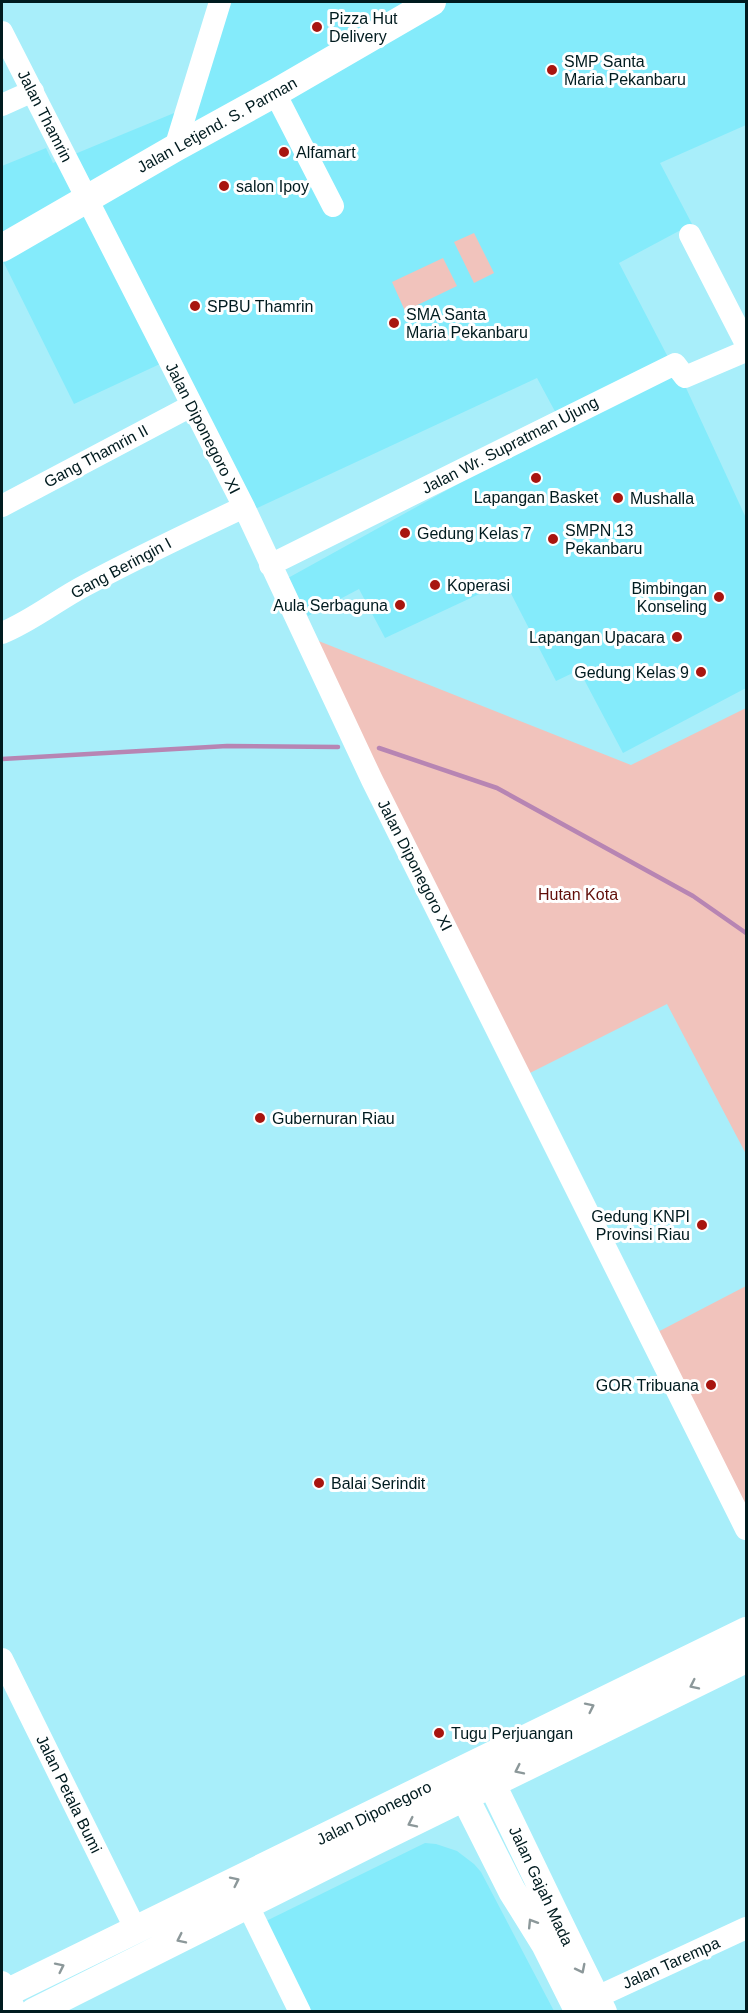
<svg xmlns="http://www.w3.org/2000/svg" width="748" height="2013" viewBox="0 0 748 2013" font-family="Helvetica,sans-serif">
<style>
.built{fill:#84ebfb}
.green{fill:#f1c3bc}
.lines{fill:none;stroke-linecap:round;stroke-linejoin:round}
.stream{stroke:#b785b3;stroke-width:4.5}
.minor{stroke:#fff;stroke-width:22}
.major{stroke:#fff;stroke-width:28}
.oneway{stroke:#8c989a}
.poi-dot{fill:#a8150f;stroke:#fff;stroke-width:2}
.labels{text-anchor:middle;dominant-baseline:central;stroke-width:6;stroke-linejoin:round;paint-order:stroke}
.poi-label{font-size:16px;fill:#001b1f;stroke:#fff;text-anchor:start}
.street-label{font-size:16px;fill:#001b1f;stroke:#fff}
.park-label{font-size:16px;fill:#610e09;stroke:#fff}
</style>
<rect width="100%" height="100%" fill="#a8eefa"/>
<path class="built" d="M228,2H746V125L660,163L692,224L619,263L671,363L558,417L537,378L253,510L175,357L74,404L2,259V166L46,148L53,163L196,104Z
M675,364L746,518V688L623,753L579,670L556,681L505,582L385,638L359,589L308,616L288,578Z
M425,1843L436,1844L457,1851L474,1864L481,1872L554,2011H302L258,1925Z"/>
<path class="green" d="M474,233L494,273L474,283L454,242Z
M443,258L457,286L405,311L392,282Z
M306,636L631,765L746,708V1154L667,1004L520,1078Z
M746,1286V1529L650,1336Z"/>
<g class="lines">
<path class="stream" d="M379,748L497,788L693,896L746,933
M2,759L227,746L338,747"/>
<path class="minor" d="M2,32L244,507L372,780L746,1529
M275,93L333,206
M2,105L33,91
M175,148L220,2
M690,235L746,344
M2,506L191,406
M270,565L675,364L685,377L746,351
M2,633C32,621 57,600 86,585C138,557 191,532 244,507
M2,1659L136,1930
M248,1906L300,2012
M2,1982L16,2012
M582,2004L746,1928"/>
<path class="major" d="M2,248L175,148L275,93L432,2
M484,1768C524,1849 562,1931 603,2012
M456,1780L512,1891L545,1944L579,2012
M2,1995L746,1631
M34,2012L381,1838L746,1659"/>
</g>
<defs><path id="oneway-chevron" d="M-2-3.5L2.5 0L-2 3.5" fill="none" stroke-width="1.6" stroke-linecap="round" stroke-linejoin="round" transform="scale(1.5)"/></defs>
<g class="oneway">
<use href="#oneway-chevron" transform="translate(694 1685) rotate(154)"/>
<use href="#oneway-chevron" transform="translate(590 1707) rotate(-26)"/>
<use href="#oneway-chevron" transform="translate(519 1770) rotate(154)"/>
<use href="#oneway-chevron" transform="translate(412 1823) rotate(154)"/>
<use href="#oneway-chevron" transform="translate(235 1881) rotate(-26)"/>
<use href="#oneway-chevron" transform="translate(532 1923) rotate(-122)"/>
<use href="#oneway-chevron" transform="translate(181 1939) rotate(154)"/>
<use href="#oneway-chevron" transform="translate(60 1967) rotate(-26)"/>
<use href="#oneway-chevron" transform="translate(581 1969) rotate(63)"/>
</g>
<g class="poi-dot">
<circle cx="317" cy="27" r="6"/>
<circle cx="552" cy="70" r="6"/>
<circle cx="284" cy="152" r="6"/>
<circle cx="224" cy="186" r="6"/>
<circle cx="195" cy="306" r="6"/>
<circle cx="394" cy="323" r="6"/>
<circle cx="536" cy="478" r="6"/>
<circle cx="618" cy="498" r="6"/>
<circle cx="405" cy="533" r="6"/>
<circle cx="553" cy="539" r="6"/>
<circle cx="435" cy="585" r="6"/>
<circle cx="719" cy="597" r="6"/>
<circle cx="400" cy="605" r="6"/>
<circle cx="677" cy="637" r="6"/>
<circle cx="701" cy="672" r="6"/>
<circle cx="260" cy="1118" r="6"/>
<circle cx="702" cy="1225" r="6"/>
<circle cx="711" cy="1385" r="6"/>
<circle cx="319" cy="1483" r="6"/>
<circle cx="439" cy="1733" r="6"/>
</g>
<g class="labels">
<g class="poi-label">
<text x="329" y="18">Pizza Hut<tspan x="329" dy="18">Delivery</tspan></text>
<text x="564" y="61">SMP Santa<tspan x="564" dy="18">Maria Pekanbaru</tspan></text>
<text x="296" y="152">Alfamart</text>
<text x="236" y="186">salon Ipoy</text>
<text x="207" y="306">SPBU Thamrin</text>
<text x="406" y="314">SMA Santa<tspan x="406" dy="18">Maria Pekanbaru</tspan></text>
<text x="536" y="497" text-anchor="middle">Lapangan Basket</text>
<text x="630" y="498">Mushalla</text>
<text x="565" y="530">SMPN 13<tspan x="565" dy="18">Pekanbaru</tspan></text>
<text x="417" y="533">Gedung Kelas 7</text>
<text x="447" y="585">Koperasi</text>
<text x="707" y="588" text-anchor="end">Bimbingan<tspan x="707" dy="18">Konseling</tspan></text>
<text x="388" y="605" text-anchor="end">Aula Serbaguna</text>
<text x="665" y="637" text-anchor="end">Lapangan Upacara</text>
<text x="689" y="672" text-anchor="end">Gedung Kelas 9</text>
<text x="272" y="1118">Gubernuran Riau</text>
<text x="690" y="1216" text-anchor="end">Gedung KNPI<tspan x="690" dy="18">Provinsi Riau</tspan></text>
<text x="699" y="1385" text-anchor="end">GOR Tribuana</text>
<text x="331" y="1483">Balai Serindit</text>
<text x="451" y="1733">Tugu Perjuangan</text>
</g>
<g class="street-label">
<text transform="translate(45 116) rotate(63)">Jalan Thamrin</text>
<text transform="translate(217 125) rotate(-29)">Jalan Letjend. S. Parman</text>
<text transform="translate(203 428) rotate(63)">Jalan Diponegoro XI</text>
<text transform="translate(510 445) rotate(-27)">Jalan Wr. Supratman Ujung</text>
<text transform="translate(96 456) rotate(-28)">Gang Thamrin II</text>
<text transform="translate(121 568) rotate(-28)">Gang Beringin I</text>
<text transform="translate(415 865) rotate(63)">Jalan Diponegoro XI</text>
<text transform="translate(69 1794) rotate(64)">Jalan Petala Bumi</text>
<text transform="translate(374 1813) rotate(-26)">Jalan Diponegoro</text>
<text transform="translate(541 1886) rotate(65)">Jalan Gajah Mada</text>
<text transform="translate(671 1963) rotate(-24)">Jalan Tarempa</text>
</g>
<g class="park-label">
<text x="578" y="894">Hutan Kota</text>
</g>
</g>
<rect width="748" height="2013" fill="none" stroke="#001b1f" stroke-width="6"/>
</svg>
